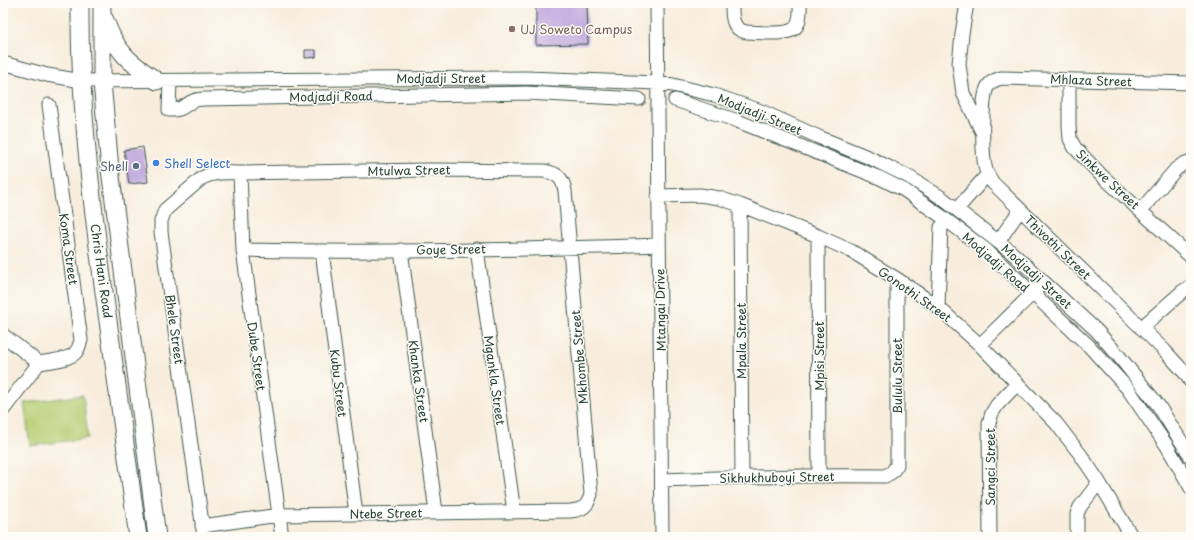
<svg xmlns="http://www.w3.org/2000/svg" width="1194" height="540" viewBox="0 0 1194 540" font-family="'Playpen Sans',sans-serif">
<style>
.green{fill:#b5cc70;stroke:#6a8452}
.building{fill:#bda4db}
.lines{fill:none;stroke-linecap:round;stroke-linejoin:round}
.minor-casing{stroke:#40574d;stroke-width:15}
.major-casing{stroke:#40574d;stroke-width:19}
.minor{stroke:#fff;stroke-width:13}
.major{stroke:#fff;stroke-width:17}
.education-dot{fill:#8d6e63;stroke:#fdfcf7;stroke-width:1.5}
.shop-dot{fill:#3f7fe0;stroke:#fdfcf7;stroke-width:1.5}
.service-dot{fill:#5c6f8a;stroke:#fdfcf7;stroke-width:1.5}
.labels{text-anchor:middle;dominant-baseline:central;stroke-width:3;stroke-linejoin:round;paint-order:stroke}
.education-label{font-size:12px;fill:#785e54;stroke:#fdfcf7;text-anchor:start}
.street-label{font-size:12px;fill:#1f3d34;stroke:#fdfcf7}
.shop-label{font-size:12px;fill:#366cbe;stroke:#fdfcf7;text-anchor:start}
.service-label{font-size:12px;fill:#4e5e75;stroke:#fdfcf7;text-anchor:end}
</style>
<rect width="100%" height="100%" fill="#fdfcf7"/>
<filter id="ink" filterUnits="userSpaceOnUse"><feTurbulence type="fractalNoise" baseFrequency=".025" numOctaves="2"/><feDisplacementMap in="SourceGraphic" scale="8" xChannelSelector="R" yChannelSelector="G"/><feConvolveMatrix kernelMatrix="1 2 1 2 8 2 1 2 1" color-interpolation-filters="sRGB"/></filter>
<filter id="wash" filterUnits="userSpaceOnUse"><feTurbulence type="fractalNoise" baseFrequency=".012" numOctaves="4" result="noise"/><feDisplacementMap in="SourceGraphic" scale="16" xChannelSelector="R" yChannelSelector="G"/><feGaussianBlur stdDeviation="0.9" result="paint"/><feColorMatrix in="noise" values="0 0 0 0 0 0 0 0 0 0 0 0 0 0 0 0 0 1.4 0 .05"/><feComposite in="paint" operator="in"/></filter>
<g filter="url(#wash)">
<rect width="100%" height="100%" fill="#f8eddd"/>
<path class="green" d="M83,395L88,438L30,446L24,403Z"/>
<g id="blocks">
<path class="building" d="M536,3H587L588,44L536,45Z
M305,50H316V57L305,58Z
M143,147L148,182L129,184L124,150Z"/>
</g>
</g>
<g filter="url(#ink)">
<use href="#blocks" fill-opacity="0" stroke="#40574d" stroke-width="1"/>
<g class="lines">
<defs>
<path id="minor" d="M657,3L662,537
M732,3C732,15 731,30 747,32C759,32 792,37 797,25C801,18 800,10 800,3
M967,3L962,34L959,64L963,93L982,132
M3,63L47,75L82,81L526,78L658,83L673,85L714,95L761,111L821,138L870,158L909,177L942,198L1010,251L1096,330L1118,355L1158,405L1191,457
M1069,80V126L1070,139L1075,148L1101,175L1191,257
M170,81L169,110C182,110 181,108 191,102C196,99 200,99 205,99L526,93L639,99
M1191,83L1001,78C996,80 992,80 988,86C981,97 982,152 985,166C986,173 989,177 993,183L1165,351L1185,373L1191,382
M675,100L735,120L880,178L904,190L941,216L986,250L1089,346L1128,389L1167,446L1191,488
M240,173L243,250L282,537
M658,196L700,195L719,198L740,205L818,236L851,251L897,279L938,307L980,345L1056,423L1080,454L1099,482L1132,537
M740,205L742,477
M957,209L987,175
M1141,210L1176,169L1183,164L1191,161
M818,236L819,475
M998,242L1020,210
M477,249L514,512
M243,250C381,253 520,250 659,245
M401,250L436,512
M322,251L356,514
M938,307L941,227
M1141,328L1183,291L1191,286
M3,335L39,363
M980,345L1037,289
M39,363C49,361 70,360 76,352C79,348 80,344 81,340L49,105
M3,410L39,363
M662,480C736,477 811,475 885,476L892,472L897,465V279
M202,526L279,515L570,511C583,510 588,506 591,494L565,191C563,178 557,173 544,171L431,170L240,173C226,173 215,171 202,178L165,210L161,221V232L204,537
M990,537L989,423L992,413L997,405L1017,384
M1077,537V514L1080,507L1099,482"/>
<path id="major" d="M80,3C79,100 91,196 104,292C116,373 127,455 138,537
M102,3V82L110,169L157,537
M105,20C116,52 130,63 157,81"/>
</defs>
<use href="#minor" class="minor-casing"/>
<use href="#major" class="major-casing"/>
<use href="#minor" class="minor"/>
<use href="#major" class="major"/>
</g>
</g>
<circle class="education-dot" cx="512" cy="29" r="4"/>
<circle class="shop-dot" cx="156" cy="163" r="4"/>
<circle class="service-dot" cx="136" cy="166" r="4"/>
<g class="labels">
<g class="education-label">
<text x="520" y="29">UJ Soweto Campus</text>
</g>
<g class="street-label">
<text x="441" y="78">Modjadji Street</text>
<text transform="translate(1091 80) rotate(2)">Mhlaza Street</text>
<text transform="translate(331 96) rotate(-1)">Modjadji Road</text>
<text transform="translate(760 114) rotate(22)">Modjadji Street</text>
<text transform="translate(409 170) rotate(-1)">Mtulwa Street</text>
<text transform="translate(1108 179) rotate(43)">Sinkwe Street</text>
<text transform="translate(1058 247) rotate(44)">Thivothi Street</text>
<text transform="translate(69 249) rotate(82)">Koma Street</text>
<text transform="translate(451 249) rotate(-1)">Goye Street</text>
<text transform="translate(996 262) rotate(41)">Modjadji Road</text>
<text transform="translate(102 271) rotate(82)">Chris Hani Road</text>
<text transform="translate(1037 276) rotate(42)">Modjadji Street</text>
<text transform="translate(915 294) rotate(35)">Gonothi Street</text>
<text transform="translate(660 310) rotate(-91)">Mtangai Drive</text>
<text transform="translate(175 329) rotate(82)">Bhele Street</text>
<text transform="translate(741 341) rotate(-90)">Mpala Street</text>
<text transform="translate(257 356) rotate(82)">Dube Street</text>
<text transform="translate(819 356) rotate(-90)">Mpisi Street</text>
<text transform="translate(579 357) rotate(-95)">Mkhombe Street</text>
<text transform="translate(897 376) rotate(-90)">Bululu Street</text>
<text transform="translate(495 380) rotate(82)">Mgankla Street</text>
<text transform="translate(419 381) rotate(82)">Khanka Street</text>
<text transform="translate(339 383) rotate(83)">Kubu Street</text>
<text transform="translate(990 467) rotate(-90)">Sangci Street</text>
<text transform="translate(777 477) rotate(-1)">Sikhukhuboyi Street</text>
<text transform="translate(386 513) rotate(-1)">Ntebe Street</text>
</g>
<g class="shop-label">
<text x="164" y="163">Shell Select</text>
</g>
<g class="service-label">
<text x="128" y="166">Shell</text>
</g>
</g>
<rect width="1194" height="540" fill="none" stroke="#fdfcf7" stroke-width="16"/>
</svg>
